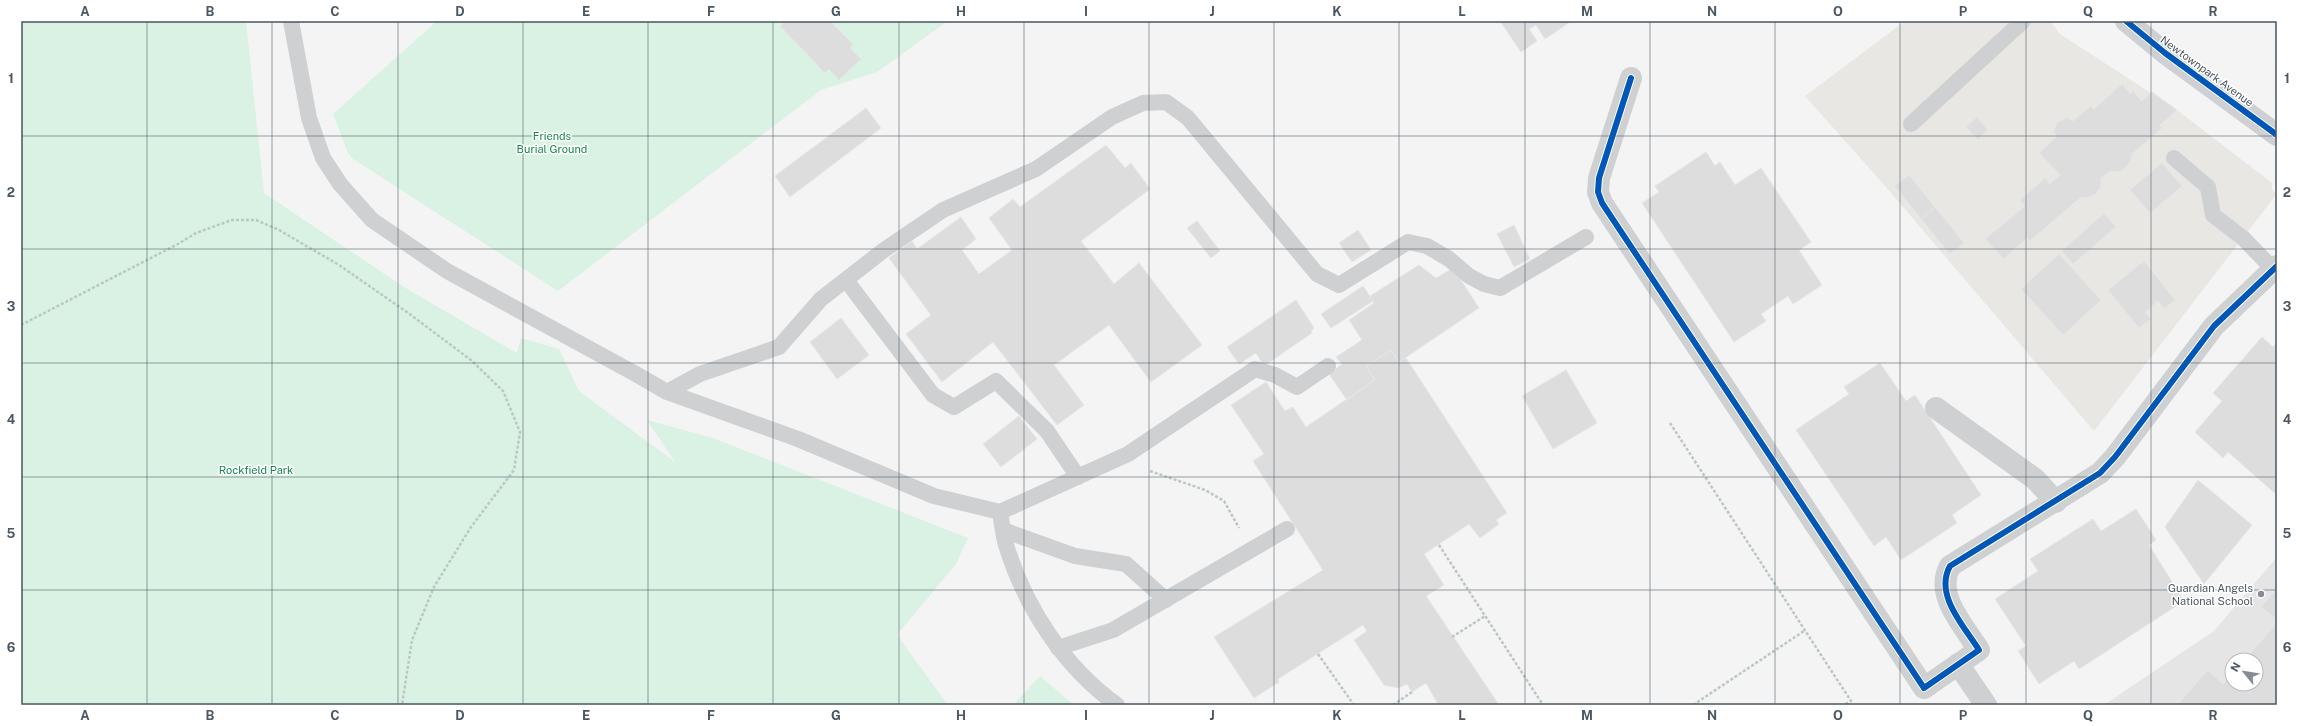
<svg xmlns="http://www.w3.org/2000/svg" width="2298" height="726" viewBox="0 0 2298 726" font-family="'Public Sans',sans-serif">
<style>
.commercial{fill:#e8e7e3}
.education{fill:#e6e5e6;fill-rule:evenodd}
.green{fill:#d9f2e3}
.building{fill:#ddddde;stroke:#e5e6e7}
.lines{fill:none;stroke-linecap:round;stroke-linejoin:round}
.path{stroke:#bcc7c4;stroke-width:2.5;stroke-dasharray:3 2;stroke-linecap:butt}
.service{stroke:#ced0d2;stroke-width:16}
.minor{stroke:#ced0d2;stroke-width:22}
.secondary{stroke:#ced0d4;stroke-width:22}
.cycleway-casing{stroke:#fff;stroke-width:8}
.cycleway{stroke:#0057b8;stroke-width:6}
.grid{fill:none;stroke:#4a5661;stroke-width:1;stroke-opacity:0.55}
.poi-dot{fill:#868d94;stroke:#fff;stroke-width:1.5}
.labels{text-anchor:middle;dominant-baseline:central;stroke-width:3;stroke-linejoin:round;paint-order:stroke}
.street-label{font-size:11px;fill:#4a5661;stroke:#fff}
.park-label{font-size:11px;fill:#17864f;stroke:#fff}
.poi-label{font-size:11px;fill:#4a5661;stroke:#fff;text-anchor:end}
.neatline{fill:none;stroke:#4a5661;stroke-width:1.5}
.grid-label{font-size:13px;text-anchor:middle;font-weight:bold;fill:#4a5661}
</style>
<rect width="100%" height="100%" fill="#f4f4f4"/>
<path class="commercial" d="M1905,21H2050L2060,34L2177,110L2272,183V189L2276,195L2094,431L1886,187L1805,96Z"/>
<path class="education" d="M2277,557V705H2104L2214,631ZM2232,660H2256V684H2232Z"/>
<path class="green" d="M21,21H246L264,193L404,287L517,353L521,338L559,349L579,391L675,462L647,420L713,438L968,538L956,564L897,635L948,705H21Z
M437,21H948L877,72L821,90L558,291L353,159L348,153L333,114Z
M1040,676L1074,705H1013Z"/>
<path class="building" d="M781,21H830L853,44L850,48L861,59L839,80L829,69L825,73L780,26L783,23Z
M1500,21H1569L1570,22L1545,39L1536,25L1529,29L1537,41L1521,52Z
M2122,84L2130,94L2133,91L2142,101L2152,92L2177,110L2160,125L2162,128L2132,154L2130,162L2125,168L2120,172L2110,171L2101,178V187L2096,194L2087,198L2081,197L2030,241L2027,238L2004,259L1985,239L2025,206L2020,200L2045,178L2050,184L2060,175L2039,153L2056,137L2054,131L2057,122L2067,118L2073,121L2091,106L2094,109Z
M866,108L881,128L790,197L775,176Z
M1977,117L1988,130L1978,140L1966,127Z
M1106,145L1125,168L1131,163L1150,189L1081,241L1114,284L1139,263L1202,345L1151,382L1109,325L1054,365L1084,405L1057,425L993,342L942,382L906,334L931,315L889,258L912,241L917,249L961,217L976,239L962,250L979,274L1012,250L989,218L1013,199L1020,207Z
M1706,152L1715,166L1720,162L1735,185L1761,168L1811,242L1799,250L1822,285L1793,304L1788,296L1761,314L1766,321L1734,342L1642,203L1659,192L1655,186Z
M2162,163L2182,186L2150,213L2130,190Z
M1909,175L1935,207L1921,219L1895,186Z
M1935,207L1964,243L1950,254L1921,219Z
M2104,213L2116,227L2073,264L2062,251Z
M1197,221L1220,251L1211,258L1187,228Z
M1514,225L1530,259L1514,267L1497,234Z
M1358,230L1371,250L1352,262L1339,243Z
M2059,254L2101,300L2063,335L2021,289Z
M2144,261L2175,300L2164,309L2158,301L2145,312L2151,319L2139,328L2108,290Z
M1419,265L1436,278L1453,268L1479,308L1399,362L1391,350L1366,366L1375,380L1347,400L1329,374L1342,364L1336,357L1362,340L1349,320L1374,303L1370,296Z
M1363,286L1373,301L1331,328L1321,314Z
M1296,300L1314,328L1311,331L1312,333L1264,366L1256,353L1239,364L1227,347Z
M841,318L869,355L837,379L810,342Z
M2262,337L2273,347L2277,342V495L2228,452L2223,458L2195,432L2222,401L2213,393Z
M1391,350L1399,362L1406,358L1507,513L1496,520L1499,524L1480,538L1469,524L1424,554L1444,585L1426,596L1499,705H1437L1438,704L1426,683L1412,692L1407,684L1398,688L1384,685L1354,640L1367,631L1363,625L1278,679L1279,682L1254,698L1214,637L1323,570L1253,461L1264,454L1231,405L1266,382L1285,411L1293,407L1306,427L1375,380L1366,366Z
M1880,363L1906,401L1915,395L1981,495L1952,515L1957,523L1901,560L1886,537L1874,546L1796,430L1849,394L1844,387Z
M1566,370L1597,423L1553,449L1522,396Z
M1019,416L1037,439L1001,467L983,444Z
M2198,480L2252,525L2204,584L2165,527Z
M2136,509L2156,540L2149,545L2184,601L2079,669L2074,661L2039,684L2018,651L2026,646L1995,599L2038,571L2030,559L2093,519L2101,531Z
M2277,589V620L2261,607Z
M2277,623V705H2177L2208,670L2223,684L2232,674V684H2256V660H2244Z"/>
<g class="lines">
<path class="path" d="M21,325L178,244L196,233L232,220H256L279,230L339,265L411,315L471,360L503,391L520,432L514,470L471,527L434,587L412,640L402,705
M1670,423L1851,701L1844,705
M1150,471L1205,490L1224,501L1239,528
M1439,545L1543,705
M1452,637L1485,616
M1318,654L1354,705
M1393,705L1412,692
M1693,705L1804,631"/>
<path class="service" d="M291,21L309,118L323,158L340,184L372,220L447,271L634,373L667,392L798,439L934,496L1000,512L1128,454L1255,369L1275,375L1297,387L1328,366
M1911,124L2023,21
M2174,158L2208,187L2213,215L2243,238L2274,270
M846,280L933,395L954,407L996,381L1047,431L1078,477
M667,392L700,374L779,347L821,299L884,250L943,210L1036,169L1112,117L1143,103L1166,102L1188,118L1317,274L1339,285L1408,242L1427,246L1449,259L1469,276L1484,284L1500,288L1586,237
M1000,512C1002,523 1003,535 1006,545C1025,607 1064,667 1117,705
M1003,530L1075,556L1126,564L1166,600
M1058,648L1113,630L1287,529"/>
<path class="minor" d="M1631,78L1599,178L1598,192L1602,203L1924,688L1979,650C1964,626 1934,595 1950,566L2100,473L2115,457L2214,326L2277,266
M1936,408L2035,479L2056,502
M1958,664L1986,705"/>
<path class="secondary" d="M2126,21L2165,53L2277,135"/>
<defs>
<path id="cycleway" d="M2126,21L2165,53L2277,135
M1631,78L1599,178L1598,192L1602,203L1924,688L1979,650C1964,626 1934,595 1950,566L2100,473L2115,457L2214,326L2277,266"/>
</defs>
<use href="#cycleway" class="cycleway-casing"/>
<use href="#cycleway" class="cycleway"/>
</g>
<path class="grid" d="M147,21V705M272,21V705M398,21V705M523,21V705M648,21V705M773,21V705M899,21V705M1024,21V705M1149,21V705M1274,21V705M1399,21V705M1525,21V705M1650,21V705M1775,21V705M1900,21V705M2026,21V705M2151,21V705M21,136H2277M21,249H2277M21,363H2277M21,477H2277M21,590H2277"/>
<circle class="poi-dot" cx="2261" cy="594" r="4"/>
<g class="labels">
<g class="street-label">
<text transform="translate(2207 71) rotate(36)">Newtownpark Avenue</text>
</g>
<g class="park-label">
<text x="552" y="136">Friends<tspan x="552" dy="13">Burial Ground</tspan></text>
<text x="256" y="470">Rockfield Park</text>
</g>
<g class="poi-label">
<text x="2253" y="588">Guardian Angels<tspan x="2253" dy="13">National School</tspan></text>
</g>
</g>
<rect width="2298" height="726" fill="none" stroke="#ffffff" stroke-width="44"/>
<g transform="translate(2244 672) rotate(300)"><circle r="19" fill="#ffffff" stroke="#b7bbc0"/>
<path d="M0-3L7 15L0 10L-7 15Z" fill="#868d94"/>
<text y="-6" font-size="11" font-weight="bold" text-anchor="middle" fill="#4a5661">N</text>
</g>
<rect x="22" y="22" width="2254" height="682" class="neatline"/>
<g class="grid-label">
<text x="85" y="16">A</text>
<text x="210" y="16">B</text>
<text x="335" y="16">C</text>
<text x="460" y="16">D</text>
<text x="586" y="16">E</text>
<text x="711" y="16">F</text>
<text x="836" y="16">G</text>
<text x="961" y="16">H</text>
<text x="1086" y="16">I</text>
<text x="1212" y="16">J</text>
<text x="1337" y="16">K</text>
<text x="1462" y="16">L</text>
<text x="1587" y="16">M</text>
<text x="1712" y="16">N</text>
<text x="1838" y="16">O</text>
<text x="1963" y="16">P</text>
<text x="2088" y="16">Q</text>
<text x="2213" y="16">R</text>
<text x="11" y="83">1</text>
<text x="2287" y="83">1</text>
<text x="11" y="197">2</text>
<text x="2287" y="197">2</text>
<text x="11" y="311">3</text>
<text x="2287" y="311">3</text>
<text x="11" y="424">4</text>
<text x="2287" y="424">4</text>
<text x="11" y="538">5</text>
<text x="2287" y="538">5</text>
<text x="11" y="652">6</text>
<text x="2287" y="652">6</text>
<text x="85" y="720">A</text>
<text x="210" y="720">B</text>
<text x="335" y="720">C</text>
<text x="460" y="720">D</text>
<text x="586" y="720">E</text>
<text x="711" y="720">F</text>
<text x="836" y="720">G</text>
<text x="961" y="720">H</text>
<text x="1086" y="720">I</text>
<text x="1212" y="720">J</text>
<text x="1337" y="720">K</text>
<text x="1462" y="720">L</text>
<text x="1587" y="720">M</text>
<text x="1712" y="720">N</text>
<text x="1838" y="720">O</text>
<text x="1963" y="720">P</text>
<text x="2088" y="720">Q</text>
<text x="2213" y="720">R</text>
</g>
</svg>
